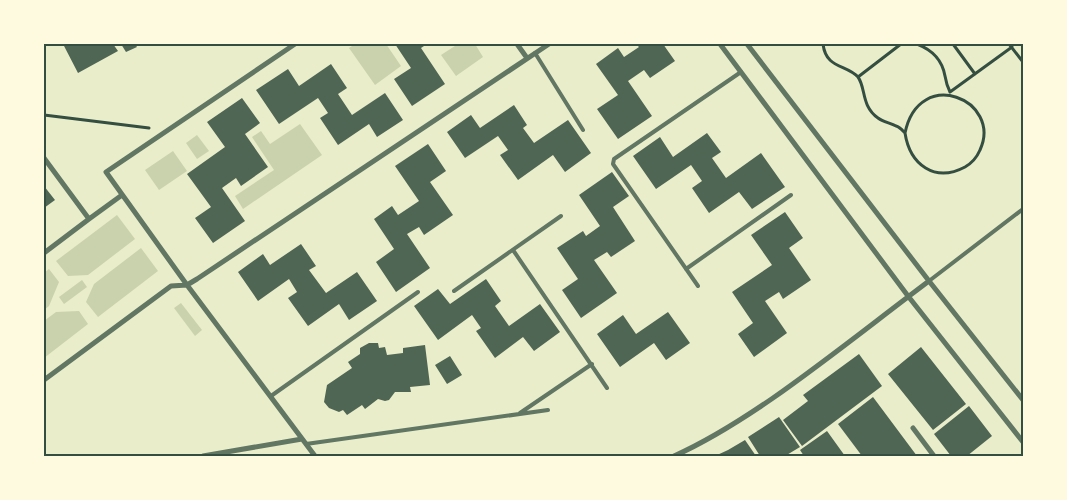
<svg xmlns="http://www.w3.org/2000/svg" width="1067" height="500" viewBox="0 0 1067 500" font-family="Karla,sans-serif">
<style>
.green{fill:#cad2ad}
.building{fill:#4f6655}
.lines{fill:none;stroke-linecap:round;stroke-linejoin:round}
.path{stroke:#344e41;stroke-width:3}
.service{stroke:#617663;stroke-width:4}
.minor{stroke:#617663;stroke-width:5}
.neatline{fill:none;stroke:#344e41;stroke-width:2}
</style>
<rect width="100%" height="100%" fill="#e9edc9"/>
<path class="green" d="M355,44H386L401,66L375,85L349,48Z
M458,44H475L483,57L456,76L441,55Z
M300,124L322,155L243,209L235,196L274,170L252,137L261,131L270,144Z
M197,135L209,151L197,159L186,143Z
M173,151L187,171L159,190L145,170Z
M117,215L135,239L88,275L68,276L56,261Z
M141,248L158,271L98,317L86,302L94,284Z
M49,269L59,282L49,306L44,310V273Z
M82,280L87,287L64,304L59,297Z
M181,303L202,330L195,336L174,308Z
M79,311L88,324L44,358V321L56,312Z"/>
<path class="building" d="M63,44H113L118,51L78,73Z
M121,44H135L137,47L126,52Z
M395,44H427L421,48L445,84L412,106L394,79L411,68Z
M636,44H663L675,61L650,78L644,70L628,81L652,116L618,139L597,109L618,95L596,64L618,48L624,57L639,47Z
M331,64L347,88L338,94L352,115L385,93L403,120L377,137L369,124L338,145L320,118L328,113L318,98L279,124L256,90L288,69L299,86Z
M242,98L260,123L245,134L268,167L241,186L236,178L222,188L245,221L213,243L195,218L211,207L187,174L225,147L207,122Z
M514,105L527,125L523,128L534,143L568,120L591,153L565,172L553,155L518,180L500,155L508,150L498,136L465,158L447,132L471,115L480,128Z
M707,133L721,152L712,158L726,178L761,153L785,187L752,209L739,192L709,213L692,188L702,181L691,165L656,189L633,156L660,137L673,157Z
M428,144L446,171L430,182L453,215L424,235L419,227L407,234L430,268L396,292L376,262L394,249L374,219L392,206L398,215L419,201L395,166Z
M612,172L629,196L613,207L635,241L611,257L607,252L594,260L617,293L581,318L562,290L578,279L557,248L583,231L586,236L600,226L579,195Z
M44,186L55,200L44,208Z
M785,212L803,238L789,248L811,280L783,299L779,292L765,301L787,333L754,357L738,334L753,323L732,292L772,265L751,235Z
M301,244L316,266L309,270L326,293L357,272L377,301L349,320L339,304L308,326L288,298L297,292L289,279L258,301L238,272L263,254L270,265Z
M486,279L501,301L495,306L509,326L540,304L560,332L534,351L523,337L495,358L476,331L481,328L472,315L438,340L414,306L438,289L450,304Z
M668,312L690,343L666,360L654,343L620,367L597,334L623,315L636,334Z
M369,343H378L379,348L385,347L387,355L403,353V348L425,345L430,385L410,387L411,392H395L389,400L385,401L378,399L365,409L362,405L347,415L343,410L339,412L329,408L324,402L327,385L352,368L348,362L360,354V348Z
M921,347L966,404L933,430L888,374Z
M859,354L882,386L802,446L783,420L808,401L803,395Z
M450,356L462,375L447,384L435,365Z
M873,397L917,456H862L838,424Z
M969,406L992,436L967,456H951L934,434Z
M779,417L800,447L785,456H760L748,437Z
M827,431L845,456H804L800,450Z
M745,440L756,456H715L728,450Z"/>
<g class="lines">
<path class="path" d="M823,44C826,69 846,64 858,77C866,88 861,106 878,118C883,122 891,123 896,126C900,127 903,131 905,133C910,165 935,183 965,167C972,163 977,157 980,150C1003,100 919,65 905,133
M917,44C932,50 942,59 945,76C946,82 947,86 950,92
M953,44L975,74
M1009,44L1023,62
M858,77L901,44
M950,92L1012,47
M44,115L149,128"/>
<path class="service" d="M535,53L583,130
M513,250L607,388
M686,269L791,195
M929,281L1023,209
M698,286L613,164L614,159L741,72
M454,291L561,216
M271,396L418,292
M520,413L592,364
M306,444L548,410"/>
<path class="minor" d="M295,44L106,172L187,285L315,456
M517,44L527,58
M720,44L908,296L1023,442
M747,44L929,281L1023,400
M44,158L89,219L122,195
M44,253L89,219
M44,380L171,286L187,285L197,279L549,44
M913,428L934,456
M203,456L302,439
M674,456C710,440 741,420 773,398C826,361 877,320 929,281"/>
</g>
<rect width="1067" height="500" fill="none" stroke="#fefae0" stroke-width="90"/>
<rect x="45" y="45" width="977" height="410" class="neatline"/>
</svg>
